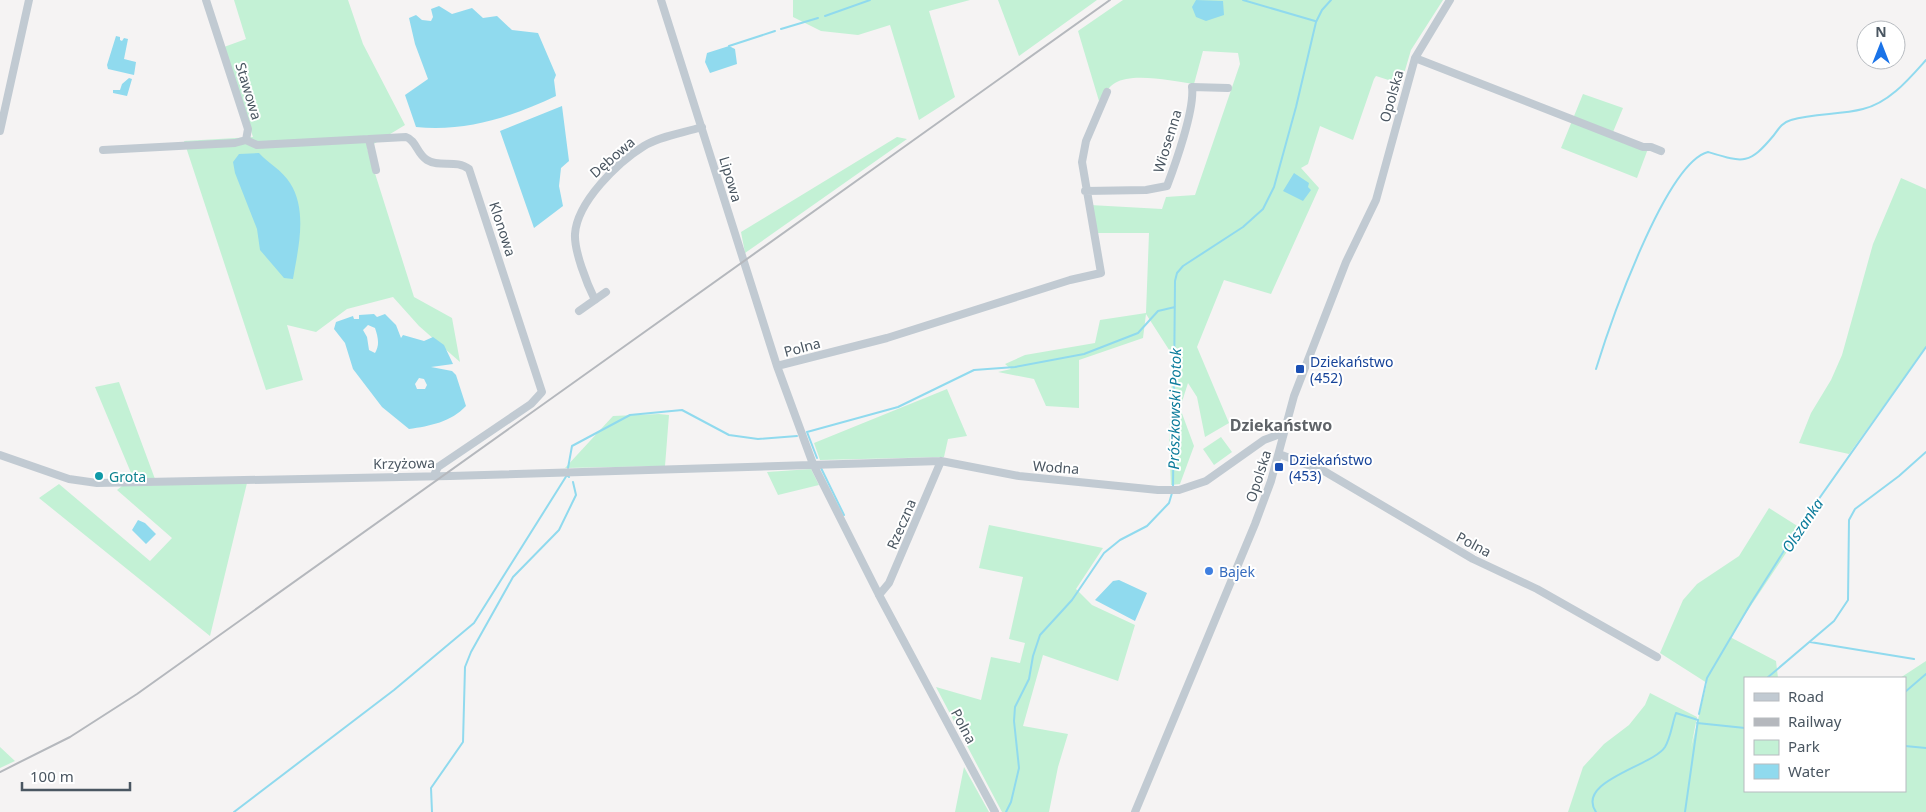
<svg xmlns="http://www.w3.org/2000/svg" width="1926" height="812" viewBox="0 0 1926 812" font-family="'Noto Sans',sans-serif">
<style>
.green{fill:#c3f1d5}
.water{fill:#90daee;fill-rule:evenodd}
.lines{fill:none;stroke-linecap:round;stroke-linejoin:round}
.stream{stroke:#90daee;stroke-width:2}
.minor{stroke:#c1cad2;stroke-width:8}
.rail{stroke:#b5b8bd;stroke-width:2}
.transit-dot{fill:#1a4fb4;stroke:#fff;stroke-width:2}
.culture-dot{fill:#0f9aa8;stroke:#fff;stroke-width:2}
.shop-dot{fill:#3f7fe0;stroke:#fff;stroke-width:2}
.labels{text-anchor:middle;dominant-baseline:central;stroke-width:4;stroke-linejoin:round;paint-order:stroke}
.street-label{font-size:14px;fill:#4a5661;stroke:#fff}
.transit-label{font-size:14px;fill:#164399;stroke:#fff;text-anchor:start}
.culture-label{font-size:14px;fill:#0d838f;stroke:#fff;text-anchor:start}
.shop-label{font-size:14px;fill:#366cbe;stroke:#fff;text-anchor:start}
.water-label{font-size:15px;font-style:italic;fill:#0c7c9b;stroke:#fff}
.quarter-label{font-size:16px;font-weight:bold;fill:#5f6368;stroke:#fff}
</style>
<rect width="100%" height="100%" fill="#f5f3f3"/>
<path class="green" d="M234,0H348L363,44L405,125L367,148L414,297L452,318L460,362L419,326L393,297L347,309L316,332L287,325L303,380L266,390L184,141L253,137L224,47L246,39Z
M793,0H970L929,11L955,97L919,120L890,25L858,35L821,31L793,17Z
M998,0H1097L1019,56Z
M1123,0H1443L1411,50L1401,84L1376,76L1374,79L1353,140L1320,126L1308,164L1301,168L1319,188L1271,294L1224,280L1197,347L1229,423L1205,437L1197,397L1188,383L1180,408L1194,446L1180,484L1171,485L1169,441L1173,356L1146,314L1143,338L1079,360V408L1046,406L1034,379L998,372L1011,369L1005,364L1025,355L1095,343L1100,320L1146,313L1149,233H1097L1090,205L1162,209L1166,197L1195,195L1240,64L1238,53L1203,51L1194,84C1174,81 1132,72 1115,83C1109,86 1104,95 1099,101L1078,31Z
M1583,94L1623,108L1613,132L1649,146L1637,178L1561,148Z
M897,137L907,139L745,253L741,232Z
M1901,178L1926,189V347L1849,454L1799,443L1811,413L1831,380L1842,355L1873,244Z
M119,382L155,479L134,480L95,387Z
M947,389L967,436L948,439L944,457L820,460L814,443Z
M659,414L669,415L665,466L565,468L613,416Z
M1221,437L1232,452L1214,465L1203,449Z
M811,469L819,485L778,495L767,472Z
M247,483L210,636L39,498L59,484L150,561L172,538L117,490L122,486Z
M1769,508L1799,527L1793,537L1790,547L1730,637L1776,661L1778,678H1745V791H1905V678H1900L1926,661V812H1568L1583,767L1604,744L1629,725L1645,705L1650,693L1697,717L1691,748L1707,683L1660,653L1683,600L1697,584L1739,556Z
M989,525L1103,548L1076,589L1092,605L1135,625L1118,681L1043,655L1023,726L1068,734L1058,767L1049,812H1002L936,687L981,700L991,657L1020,663L1025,643L1009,639L1023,577L979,568Z
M0,747L15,761L0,768Z
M964,767L989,812H955Z"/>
<path class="water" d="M1196,0L1223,1L1224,15L1206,21L1196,17L1192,7Z
M439,6L452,14L472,8L483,18L497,16L512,30L538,33L556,75L554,80L556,96C511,117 466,132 416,127L405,95L428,79L415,44L409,18L416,15L422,20L431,21L433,17L431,9Z
M116,36L120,37V40L122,41L124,38L128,39L124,59L136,62L134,75L108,69L107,65Z
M729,46L735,49L737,64L710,73L705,62L707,53Z
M129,78L132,79L127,96L113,93V90H120L122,84Z
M562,106L569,161L561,168L559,186L563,206L534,228L500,131Z
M259,153C268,163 283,171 290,183C308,211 298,249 293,279L284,278L260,250L257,229L235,173L233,162L239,154Z
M1294,173L1309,183L1308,187L1311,190L1303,201L1283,191Z
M374,314L377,317L385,314L396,325L401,338L403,335L424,341L433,337L444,345L453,364L431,367L452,371L456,375L466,406C451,422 430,426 409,429L382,407L353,369L345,343L334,329L336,322L353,316L354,319H359V315ZM368,325L375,328C378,337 380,345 375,353L369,350L367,337L363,330ZM419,378L424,379L427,385L425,389H417L415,384Z
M138,520L145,523L156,534L146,544L132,530Z
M1119,580L1147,593L1135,621L1095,600L1113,581Z"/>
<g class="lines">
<path class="stream" d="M1243,0L1315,21
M825,16L870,0
M781,29L818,18
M729,46L775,31
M1596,369C1609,327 1665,163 1708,152C1744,163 1749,165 1774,135C1779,128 1783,122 1791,120C1814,113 1840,115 1863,109C1889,103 1909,79 1926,60
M817,458L807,432L898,407L974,370L1015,367L1084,354L1138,333L1158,311L1175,307
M568,468L572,446L630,415L682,410L729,435L758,439L797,436
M821,468L844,515
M1173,489L1175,281L1177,273L1183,266L1243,227L1263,209L1274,187L1296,107L1316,22L1322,10L1331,0
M1810,642L1914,659
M1767,678L1834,621L1848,600L1849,520L1855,509L1899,476L1926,452
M1905,692L1926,674
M1699,714L1707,678L1751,603L1799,527L1926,347
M1697,723L1745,728
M1905,746L1926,748
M234,812L394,690L474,623L567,475L569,477
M432,812L431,788L463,742L465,667L471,652L513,577L559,530L576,495L573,482
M1006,812L1011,802L1019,768L1014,721L1015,707L1029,679L1033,656L1040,635L1072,600L1104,553L1120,540L1147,526L1169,503L1172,493
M1596,812C1575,781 1653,766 1665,747C1671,737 1672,724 1676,713L1698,720
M1685,812L1698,720"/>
<path class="minor" d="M206,0L248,129L246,140
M661,0L777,366L813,464L879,595L995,812
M1415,58L1643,147H1651L1661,151
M0,131L29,0
M369,139L376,170
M246,140L257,145L406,137C416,140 417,154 427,160C440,168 456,159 469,169L542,392L531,404L438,467L434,475
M103,150L235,143L246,140
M1085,191L1146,190L1167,186C1175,165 1195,109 1192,87L1228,88
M595,300C587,284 574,251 575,234C577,202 618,162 644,146C660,136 683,133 702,127
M579,311L606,292
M777,366L887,338L1070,280L1101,273L1082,162L1086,141L1107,92
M1279,454L1324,471L1473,559L1537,589L1657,657
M0,455L69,479L97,483L450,476L941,461L1019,476L1158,490H1179L1206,481L1264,440L1283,433
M879,595L889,583L941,461
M1135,812L1255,524L1271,481L1294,396L1346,262L1376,200L1415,58L1450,0"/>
<path class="rail" d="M0,772L70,737L137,694L1110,0"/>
</g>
<g class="transit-dot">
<rect x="1295" y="364" width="10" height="10" rx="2.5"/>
<rect x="1274" y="462" width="10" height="10" rx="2.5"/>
</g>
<circle class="culture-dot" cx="99" cy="476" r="5"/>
<circle class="shop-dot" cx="1209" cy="571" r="5"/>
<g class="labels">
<g class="street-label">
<text transform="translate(249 91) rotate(73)">Stawowa</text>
<text transform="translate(1391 96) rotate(-74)">Opolska</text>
<text transform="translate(1167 141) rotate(-73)">Wiosenna</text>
<text transform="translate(612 157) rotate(-41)">Dębowa</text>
<text transform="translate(731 179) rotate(73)">Lipowa</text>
<text transform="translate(503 229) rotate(72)">Klonowa</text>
<text transform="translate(802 347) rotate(-15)">Polna</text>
<text transform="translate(404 463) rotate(-1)">Krzyżowa</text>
<text transform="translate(1056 467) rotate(4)">Wodna</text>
<text transform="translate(1258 476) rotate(-72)">Opolska</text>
<text transform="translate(901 524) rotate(-67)">Rzeczna</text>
<text transform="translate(1474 544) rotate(28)">Polna</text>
<text transform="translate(964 726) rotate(62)">Polna</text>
</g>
<g class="transit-label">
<text x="1310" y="361">Dziekaństwo<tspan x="1310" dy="16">(452)</tspan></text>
<text x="1289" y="459">Dziekaństwo<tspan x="1289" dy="16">(453)</tspan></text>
</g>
<g class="culture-label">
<text x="109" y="476">Grota</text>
</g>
<g class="shop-label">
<text x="1219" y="571">Bajek</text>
</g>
<g class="water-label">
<text transform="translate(1174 409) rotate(-89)">Prószkowski Potok</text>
<text transform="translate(1802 525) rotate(-56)">Olszanka</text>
</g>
<g class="quarter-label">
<text x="1281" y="425">Dziekaństwo</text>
</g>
</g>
<rect x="1744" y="677" width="162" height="115" fill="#ffffff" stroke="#b7bbc0"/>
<rect x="1754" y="693" width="25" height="8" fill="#c1cad2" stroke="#b7bbc0"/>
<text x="1788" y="702" font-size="15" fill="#4a5661">Road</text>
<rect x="1754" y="718" width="25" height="8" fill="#b5b8bd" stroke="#b7bbc0"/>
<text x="1788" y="727" font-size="15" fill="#4a5661">Railway</text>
<rect x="1754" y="740" width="25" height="15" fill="#c3f1d5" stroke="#b7bbc0"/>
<text x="1788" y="752" font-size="15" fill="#4a5661">Park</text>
<rect x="1754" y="764" width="25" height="15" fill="#90daee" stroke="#b7bbc0"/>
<text x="1788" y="777" font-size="15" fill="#4a5661">Water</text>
<g transform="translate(1881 45)"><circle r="24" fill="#ffffff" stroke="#b7bbc0"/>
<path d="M0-4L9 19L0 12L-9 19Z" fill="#1a73e8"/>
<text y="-8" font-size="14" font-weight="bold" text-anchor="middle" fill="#4a5661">N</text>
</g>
<path d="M22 782v8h108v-8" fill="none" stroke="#4a5661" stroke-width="2.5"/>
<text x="30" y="782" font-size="15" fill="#4a5661" stroke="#ffffff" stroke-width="4" paint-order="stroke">100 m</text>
</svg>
